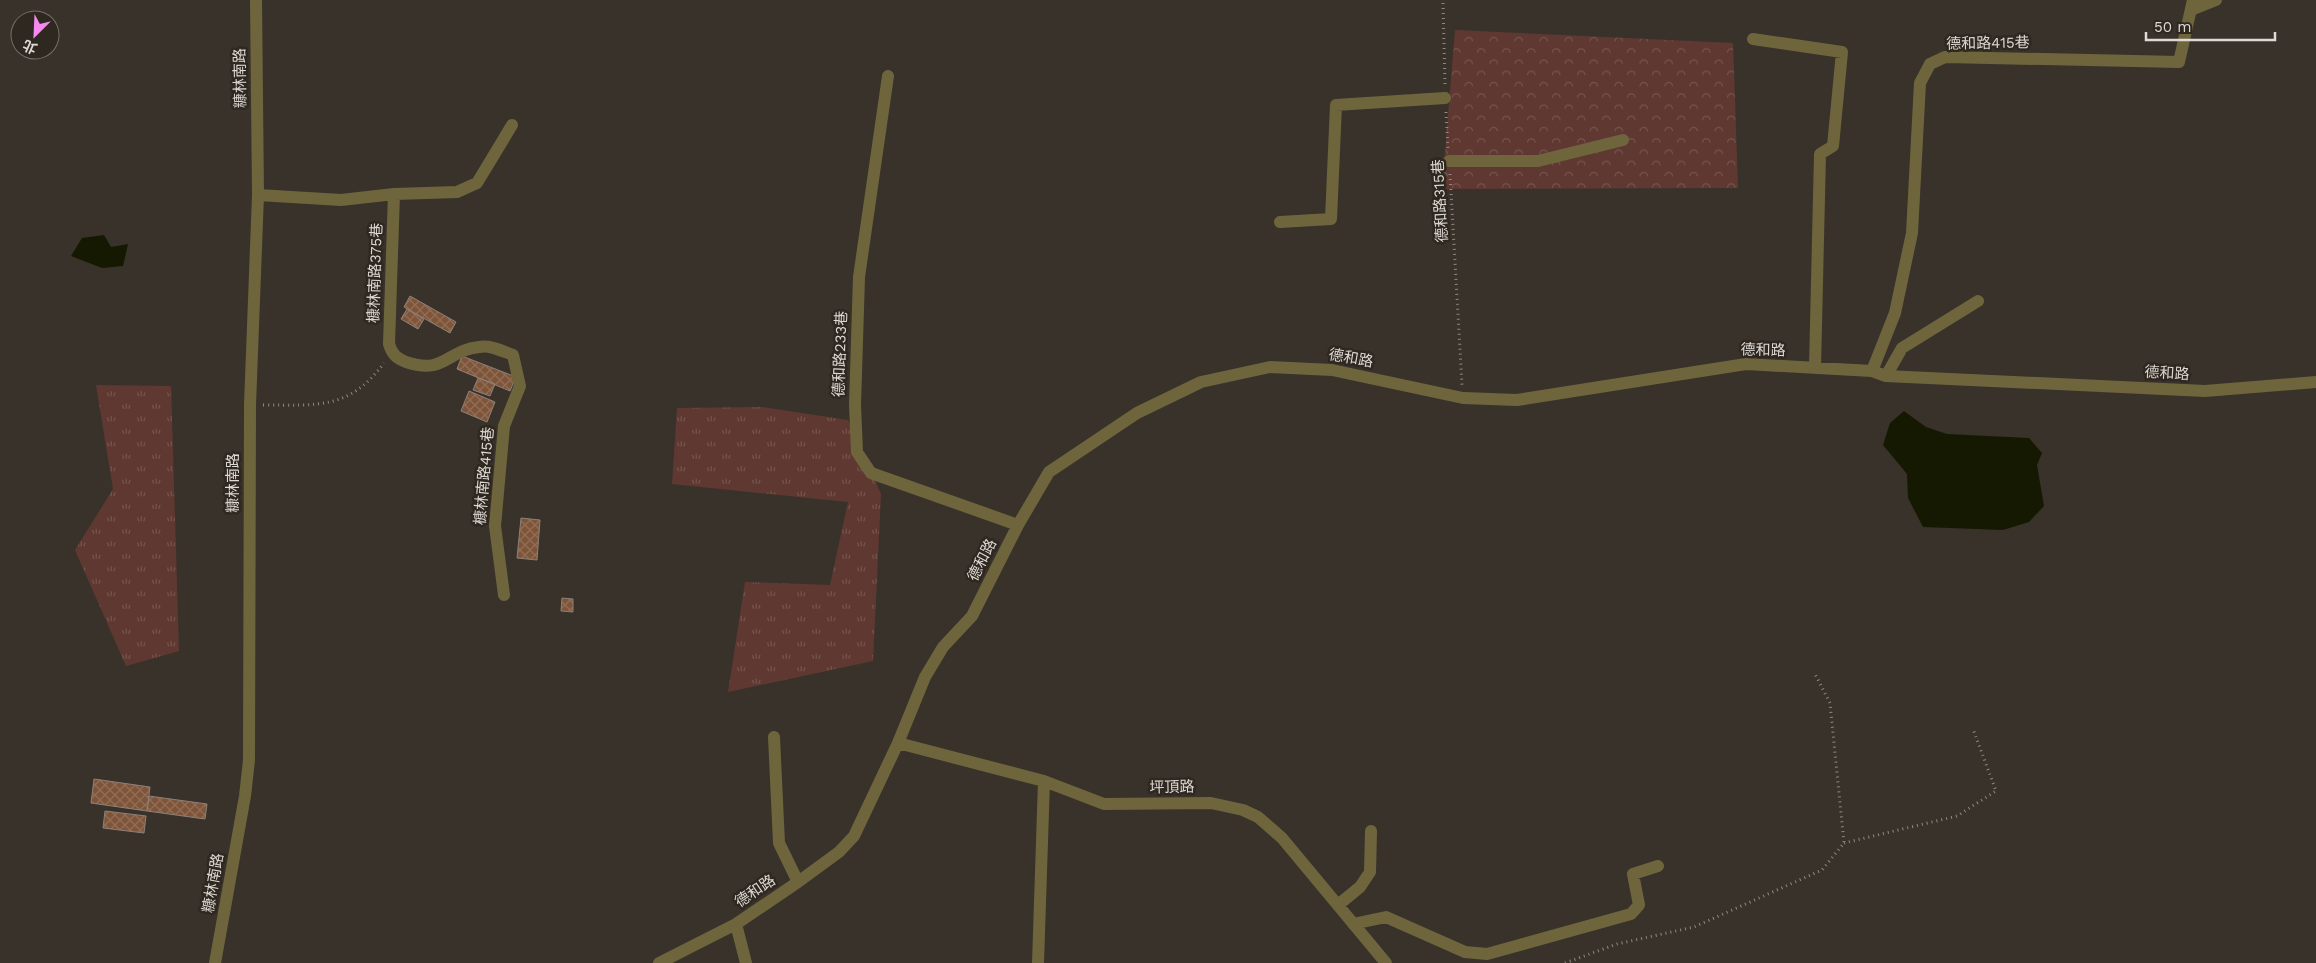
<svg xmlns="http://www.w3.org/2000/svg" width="2316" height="963" viewBox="0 0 2316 963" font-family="'Work Sans','Noto Sans TC',sans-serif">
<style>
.grass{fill:url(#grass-tufts)}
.forest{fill:url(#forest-crowns)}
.water{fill:#161902}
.building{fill:url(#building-cross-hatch);stroke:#8c817a}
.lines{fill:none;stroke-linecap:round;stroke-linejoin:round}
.path{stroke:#8e8982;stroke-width:3;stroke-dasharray:1 4;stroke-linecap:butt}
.minor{stroke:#6f653d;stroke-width:12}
.labels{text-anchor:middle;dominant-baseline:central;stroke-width:5;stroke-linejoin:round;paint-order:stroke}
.street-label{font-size:15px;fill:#ddd9d4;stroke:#2f2820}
</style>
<defs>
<pattern id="grass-tufts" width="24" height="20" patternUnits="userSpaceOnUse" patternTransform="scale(1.25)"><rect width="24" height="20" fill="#5f3831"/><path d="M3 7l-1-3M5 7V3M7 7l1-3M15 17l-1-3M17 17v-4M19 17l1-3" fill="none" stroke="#76544e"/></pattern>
<pattern id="forest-crowns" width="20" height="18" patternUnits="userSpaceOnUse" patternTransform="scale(1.25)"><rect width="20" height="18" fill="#5f3831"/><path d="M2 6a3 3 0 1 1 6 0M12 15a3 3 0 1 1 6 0" fill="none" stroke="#76544e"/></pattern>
<pattern id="building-cross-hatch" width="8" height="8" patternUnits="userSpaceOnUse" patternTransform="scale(1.25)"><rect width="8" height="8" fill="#7f553a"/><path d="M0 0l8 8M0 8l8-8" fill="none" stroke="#916d56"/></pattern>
</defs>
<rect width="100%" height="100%" fill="#39322a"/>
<path class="grass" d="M96,385L171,386L179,651L126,666L75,550L113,489Z
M762,407L848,420L881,494L873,661L728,692L745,582L830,585L848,502L672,484L677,408Z"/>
<path class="forest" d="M1455,30L1733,43L1738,188L1442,189Z"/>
<path class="water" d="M104,235L111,247L128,244L123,266L102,268L71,256L82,238Z
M1904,411L1926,427L1947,434L2029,438L2042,453L2037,465L2044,506L2029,522L2003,530L1923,527L1908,498L1907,474L1883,445L1890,423Z"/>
<path class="building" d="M410,296L456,322L450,333L404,307Z
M407,309L424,319L418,329L401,319Z
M462,356L516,377L510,391L457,369Z
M478,378L495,384L490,396L473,390Z
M469,391L495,402L487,422L461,411Z
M521,518L540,520L537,560L517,558Z
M562,598L573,599V612L561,611Z
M94,779L150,787L147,811L91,803Z
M149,796L207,804L205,819L147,811Z
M105,811L146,816L144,833L103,828Z"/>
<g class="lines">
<path class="path" d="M1443,3L1445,85
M1446,112L1448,148
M1450,174L1462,385
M263,405C318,405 349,410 384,363
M1844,843L1957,816L1996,791L1973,729
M1565,963L1617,944L1694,927L1822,870L1844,843L1830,703L1815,674"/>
<path class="minor" d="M2191,10L2216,0
M1753,39L1842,52L1833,146L1820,154L1815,368
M888,76L859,277L855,405L857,452L871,473L1018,525
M1449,161H1538L1623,140
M394,194L389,344C392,354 396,358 406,362C445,375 447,350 479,347C491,345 502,351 513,355L520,386L504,426L495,526L504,595
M258,195L341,200L394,194L457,192L477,183L512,125
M1280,222L1331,219L1336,105L1445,98
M1872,371L1895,313L1912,233L1920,83L1930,64L1945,57L2179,62L2193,0
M1886,376L1902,348L1978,301
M774,737L779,843L798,882
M898,743L1044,781L1104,804L1211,803L1243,810L1258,817L1282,838L1386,963
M1338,905L1360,887L1370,872L1371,831
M736,924L746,963
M1353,924L1386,917L1465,952L1487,954L1631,914L1639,905L1633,874L1658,866
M215,963L245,796L249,760L250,405L258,195L256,0
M659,963L736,924L798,882L839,852L854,836L898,743L925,677L943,647L972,616L1018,525L1049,472L1137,413L1201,382L1270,367L1332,370L1463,398L1517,400L1746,364L1872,371L1886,376L2205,391L2316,382
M1038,963L1044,781"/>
</g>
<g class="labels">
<g class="street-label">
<text transform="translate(1988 43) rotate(-1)">德和路415巷</text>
<text transform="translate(240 78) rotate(-91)">糠林南路</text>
<text transform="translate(1440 201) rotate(-93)">德和路315巷</text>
<text transform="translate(375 273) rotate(-88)">槺林南路375巷</text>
<text transform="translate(1763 350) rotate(1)">德和路</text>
<text transform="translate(840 354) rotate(-88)">德和路233巷</text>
<text transform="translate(1351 358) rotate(10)">德和路</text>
<text transform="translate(2167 373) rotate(3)">德和路</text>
<text transform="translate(484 476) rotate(-85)">槺林南路415巷</text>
<text transform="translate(233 483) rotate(-90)">糠林南路</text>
<text transform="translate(982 560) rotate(-63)">德和路</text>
<text transform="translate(1172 787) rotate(-1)">坪頂路</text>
<text transform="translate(213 883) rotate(-80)">糠林南路</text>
<text transform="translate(755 891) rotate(-34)">德和路</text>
</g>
</g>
<g transform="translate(35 35) rotate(204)"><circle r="24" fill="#2f2820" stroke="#756f68"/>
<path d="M0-4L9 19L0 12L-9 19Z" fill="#f589ef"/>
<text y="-8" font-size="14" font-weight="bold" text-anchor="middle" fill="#ddd9d4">北</text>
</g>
<path d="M2146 32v8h129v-8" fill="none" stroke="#ddd9d4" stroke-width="2.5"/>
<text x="2154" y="32" font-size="15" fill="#ddd9d4" stroke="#2f2820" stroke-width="4" paint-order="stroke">50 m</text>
</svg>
